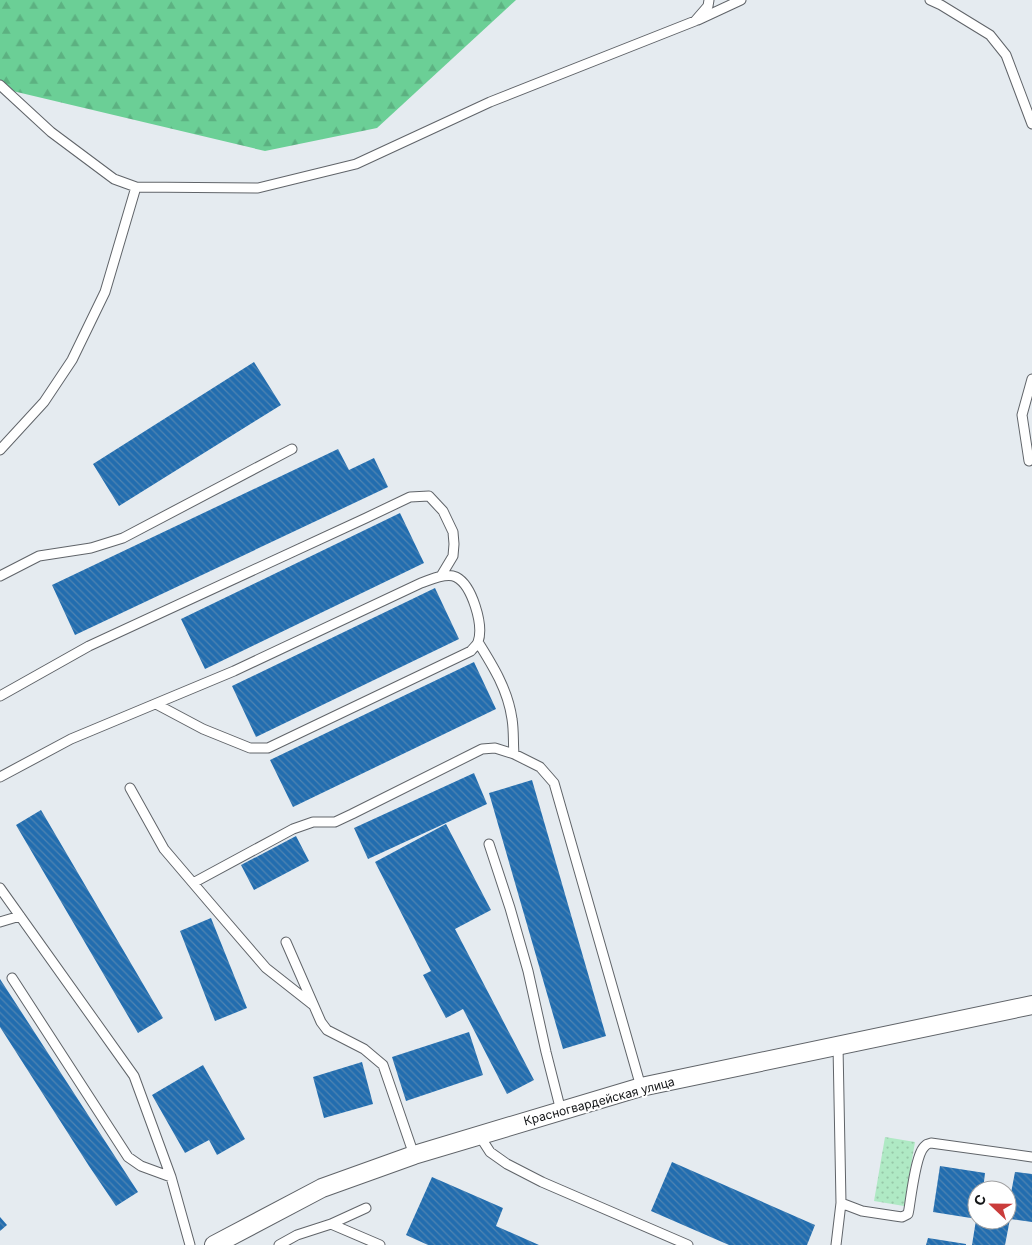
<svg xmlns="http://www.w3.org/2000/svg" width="1032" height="1245" viewBox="0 0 1032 1245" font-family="Inter,sans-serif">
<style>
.forest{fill:url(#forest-firs)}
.park{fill:url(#park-dots)}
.building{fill:url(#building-back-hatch)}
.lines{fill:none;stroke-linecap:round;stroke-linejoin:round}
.service-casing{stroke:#606469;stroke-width:11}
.minor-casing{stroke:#606469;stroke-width:20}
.service{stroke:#fff;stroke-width:9}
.minor{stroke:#fff;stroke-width:18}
.labels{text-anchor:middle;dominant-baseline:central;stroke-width:4;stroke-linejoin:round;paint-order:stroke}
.street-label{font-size:12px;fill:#131517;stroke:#fff}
</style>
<defs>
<pattern id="forest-firs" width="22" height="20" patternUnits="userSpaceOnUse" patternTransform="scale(1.25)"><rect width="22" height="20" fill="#6bcf96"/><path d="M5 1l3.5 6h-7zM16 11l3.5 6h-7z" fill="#5cb181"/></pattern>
<pattern id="park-dots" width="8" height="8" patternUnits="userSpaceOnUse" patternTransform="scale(1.25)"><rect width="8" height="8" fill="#afe9c4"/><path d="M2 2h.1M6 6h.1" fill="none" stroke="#96c7a8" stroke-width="1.8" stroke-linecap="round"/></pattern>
<pattern id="building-back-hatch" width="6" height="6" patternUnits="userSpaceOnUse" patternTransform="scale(1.25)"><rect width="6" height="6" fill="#226daf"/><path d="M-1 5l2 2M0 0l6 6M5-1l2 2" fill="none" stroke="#4f84b2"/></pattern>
</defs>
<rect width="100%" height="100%" fill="#e5ebf0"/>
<path class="forest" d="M0,0H516L377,128L265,151L0,88Z"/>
<path class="park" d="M885,1137L915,1142L904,1206L874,1201Z"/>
<path class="building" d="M254,362L281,405L119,506L93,464Z
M338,449L349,470L374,458L388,487L75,635L52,585Z
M400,513L424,563L205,669L181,619Z
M435,588L459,639L256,737L232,686Z
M474,662L496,709L293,807L270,760Z
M474,773L487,804L368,859L354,828Z
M532,780L606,1036L563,1049L489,793Z
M41,810L163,1018L138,1033L16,825Z
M446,824L491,910L455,929L534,1080L507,1094L463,1009L446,1018L423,975L431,971L375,862Z
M296,836L309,861L254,890L241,865Z
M211,918L247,1008L215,1021L180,931Z
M0,979L138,1192L116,1206L89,1166L0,1027Z
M469,1032L483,1075L406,1101L392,1057Z
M362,1062L373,1104L324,1118L313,1077Z
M203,1065L245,1139L217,1155L209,1140L185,1153L152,1095Z
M672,1162L815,1225L807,1245H729L651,1211Z
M940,1166L985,1173L983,1190H977V1219L933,1212Z
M1015,1172L1032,1174V1222L1010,1219L1005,1245H972L976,1220H1007V1209H1008Z
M432,1177L503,1208L496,1226L539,1245H428L406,1235Z
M0,1217L7,1225L0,1231Z
M928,1238L966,1244V1245H926Z"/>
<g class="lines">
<defs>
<path id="service" d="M930,0L941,5L990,35L1006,55L1032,124
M698,20L741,0
M0,85L51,132L114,179L136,187L258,188L356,164L490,102L695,21L708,6L709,0
M0,450L44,402L72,360L105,292L136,187
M1029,461L1022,415L1032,379
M0,576L39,556L91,548L123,538L292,449
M478,642C493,666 508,690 512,719C514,731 513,743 514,754
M0,696L89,646L366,518L410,497L429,496L443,511L453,532L454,544L453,556L441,576
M0,777L71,739L234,671L421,583C430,580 446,572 456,577C472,585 484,625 478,642C477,645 473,648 471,651L268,748H250L203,729L156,704
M130,788L164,849L210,903L266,968L313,1005
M489,844L510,908L528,971L546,1052L561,1111
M193,883L293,829L313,822H335L352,814L482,749L495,748L514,754L540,767L554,783L641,1087
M0,888L134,1076L171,1177L190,1245
M0,922L20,916
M286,942L321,1022L327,1030L364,1049L383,1065L414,1155
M12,978L128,1157L141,1166L171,1177
M479,1135L490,1152L507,1164L542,1182L688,1245
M841,1203L862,1211L895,1216L902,1217L908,1214L909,1209C911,1196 916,1155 924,1147C927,1144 927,1144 931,1143L1032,1157
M331,1224L380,1245
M279,1245L297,1235L331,1224L366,1208
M836,1245L841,1203L838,1046"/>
<path id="minor" d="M214,1245L322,1188L414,1155L641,1087L1032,1005"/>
</defs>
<use href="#service" class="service-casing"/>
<use href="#minor" class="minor-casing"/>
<use href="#service" class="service"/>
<use href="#minor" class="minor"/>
</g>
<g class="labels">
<g class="street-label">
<text transform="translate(599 1101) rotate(-15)">Красногвардейская улица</text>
</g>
</g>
<g transform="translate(992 1205) rotate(292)"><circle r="24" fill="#ffffff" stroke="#a1a1a2"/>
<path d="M0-4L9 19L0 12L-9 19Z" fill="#ca3c3b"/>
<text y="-8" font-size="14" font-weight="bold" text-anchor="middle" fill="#131517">С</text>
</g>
</svg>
